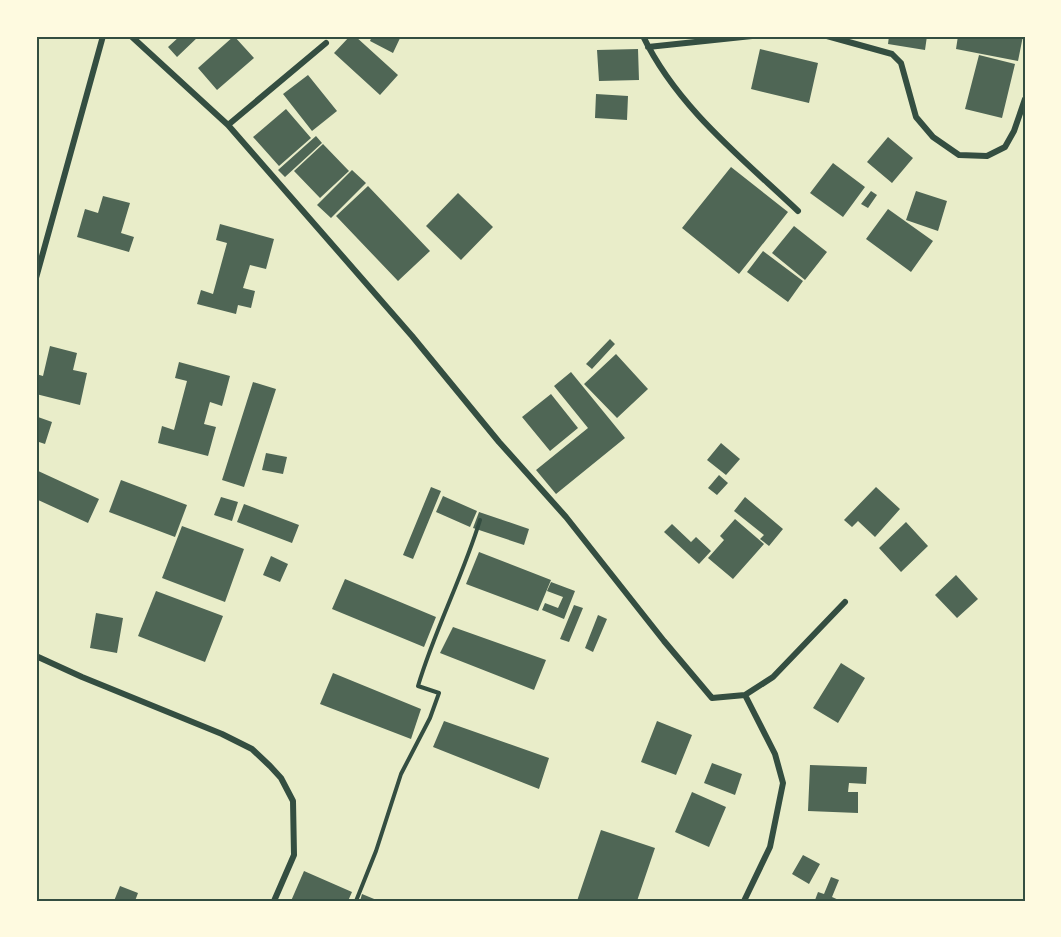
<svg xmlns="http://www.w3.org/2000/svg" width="1061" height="937" viewBox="0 0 1061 937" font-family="'DejaVu Sans',sans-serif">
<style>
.building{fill:#4f6655}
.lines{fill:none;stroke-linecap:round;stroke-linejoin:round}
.path{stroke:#344e41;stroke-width:4}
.minor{stroke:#344e41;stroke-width:6}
.neatline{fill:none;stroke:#344e41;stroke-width:2}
</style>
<rect width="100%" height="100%" fill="#e9edc9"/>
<path class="building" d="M180,36H199L177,57L168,47Z
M234,36L254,58L217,90L198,68Z
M350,36H355L398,75L380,95L334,53Z
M372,36H401L393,53L370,41Z
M889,36H927L925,50L888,44Z
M958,36H1023L1018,61L956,49Z
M638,49L639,80L599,81L597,50Z
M760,49L818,63L809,103L751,89Z
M979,55L1015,64L1002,118L965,109Z
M308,75L337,111L312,131L283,94Z
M596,94L628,96L627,120L595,118Z
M286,109L311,138L279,166L253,137Z
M316,136L322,143L285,177L278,170Z
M888,137L913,158L892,183L867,162Z
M323,144L349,171L320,198L294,171Z
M833,163L865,187L843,217L810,193Z
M731,167L788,212L739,274L682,228Z
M352,170L366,183L331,218L317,205Z
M368,186L430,251L398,281L336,216Z
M871,191L877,195L868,208L861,204Z
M916,191L947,201L938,231L906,220Z
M458,193L493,227L461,260L426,226Z
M103,196L130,203L121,233L134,237L129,252L77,237L85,209L98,213Z
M888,209L933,241L911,272L866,239Z
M220,224L274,239L266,269L250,265L243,288L255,291L251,308L238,305L236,314L197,304L201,290L213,294L227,243L216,240Z
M794,226L827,252L805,280L772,253Z
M763,251L803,281L788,302L747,272Z
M610,339L615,344L592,369L586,364Z
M50,346L77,353L73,370L87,373L80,405L36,394V374L43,376Z
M616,354L648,389L617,418L584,384Z
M179,362L230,376L222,406L210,402L204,424L216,427L208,456L158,443L162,426L174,430L187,381L175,378Z
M571,372L625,438L556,494L536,470L588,428L554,386Z
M253,382L276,389L244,487L222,480Z
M551,394L578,428L550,451L522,417Z
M38,417L52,422L45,444L36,441Z
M721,443L740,459L726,475L707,460Z
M266,453L287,457L283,474L262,470Z
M36,470L99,499L88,523L36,499Z
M719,475L728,483L717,495L708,488Z
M121,480L187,505L175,537L109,512Z
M431,487L441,491L413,559L403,555Z
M876,487L900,509L875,537L858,521L852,527L844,520Z
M443,496L477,511L470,527L436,512Z
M221,497L238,502L232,521L214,515Z
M745,497L783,529L769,546L760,539L764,535L734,511Z
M244,504L299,525L292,543L237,522Z
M479,512L529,529L524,545L473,528Z
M735,519L764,544L733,579L708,558L724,540L720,536Z
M906,522L928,546L901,572L879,548Z
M672,524L691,542L696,537L711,551L699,564L664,532Z
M182,526L244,549L225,602L162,578Z
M479,552L551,580L538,611L466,584Z
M271,556L288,564L280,582L263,575Z
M956,575L978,599L957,618L935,595Z
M345,579L436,617L424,647L332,609Z
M551,582L575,591L564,619L542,610L545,603L558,608L563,597L547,591Z
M156,591L223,616L205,662L138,636Z
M574,605L583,608L569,642L560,639Z
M96,613L123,618L117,653L90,648Z
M598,615L607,619L593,652L585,648Z
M453,627L546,660L534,690L440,653Z
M841,663L865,678L838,723L813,708Z
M333,673L421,709L411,739L320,704Z
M444,721L549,758L539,789L433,747Z
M657,721L692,735L676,775L641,762Z
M712,763L742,774L735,795L704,783Z
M810,765L867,767L866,784L849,783L848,792H858V813L808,811Z
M692,792L726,807L709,847L675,832Z
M601,830L655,848L637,901H577Z
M803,855L820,864L809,884L792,874Z
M304,871L352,892L348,901H291Z
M831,877L839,880L832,897L841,901L815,900L818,892L824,894Z
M120,886L138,893L135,901H114Z
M362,894L379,901H360Z"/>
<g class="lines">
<path class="path" d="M356,901L376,851L401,774L430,718L439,693L418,686C435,629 463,576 480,520"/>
<path class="minor" d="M131,36L228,125L412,336L499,442L566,517L664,641L712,698L745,695L773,677L845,602
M475,36H478
M643,36C677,107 742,158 798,211
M827,36L892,54L901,63L916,117L933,137L959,155L987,156L1005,147L1014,131L1025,99
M648,47L752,36
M228,125L326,43
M36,278L103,36
M36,656L82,677L222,734L252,749L270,766L281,778L293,801L294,855L274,901
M744,901L770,847L783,783L775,754L745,695"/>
</g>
<rect width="1061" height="937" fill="none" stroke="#fefae0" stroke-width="75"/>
<rect x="38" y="38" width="986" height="862" class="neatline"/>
</svg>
